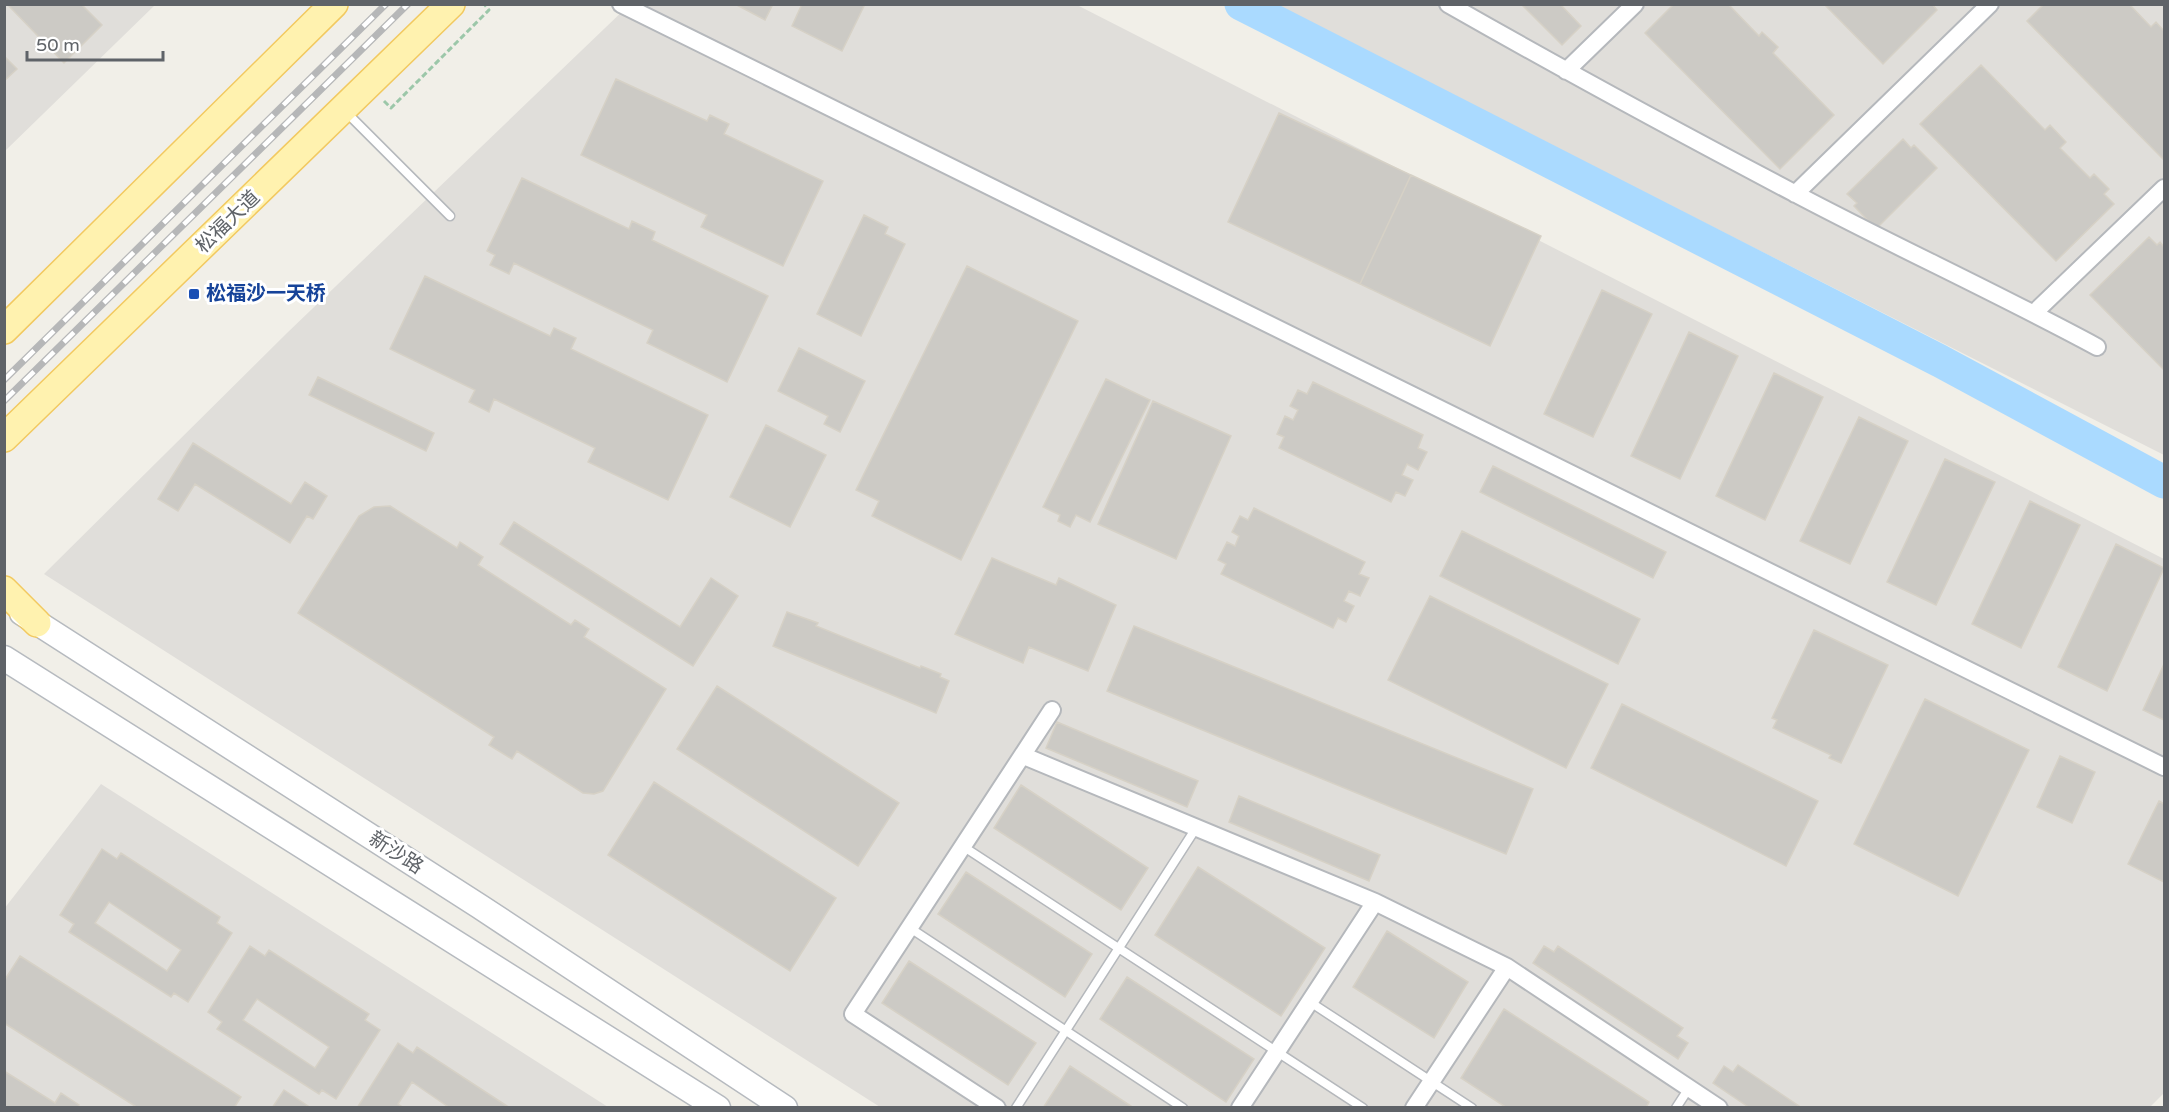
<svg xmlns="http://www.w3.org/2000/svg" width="2169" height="1112" viewBox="0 0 2169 1112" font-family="'Varela Round','Noto Sans SC',sans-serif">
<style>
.industrial{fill:#e0deda}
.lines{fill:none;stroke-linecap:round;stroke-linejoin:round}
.river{stroke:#aadaff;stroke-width:33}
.building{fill:#cccac5;stroke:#d6d1c6;stroke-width:1.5;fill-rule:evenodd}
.service-casing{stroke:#b5b8bc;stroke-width:11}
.minor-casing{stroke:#b5b8bc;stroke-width:20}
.secondary-casing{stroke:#b6babf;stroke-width:27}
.primary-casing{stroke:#f2c960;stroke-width:30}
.path{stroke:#9cc7a9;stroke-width:3;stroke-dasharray:6 3;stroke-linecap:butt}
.service{stroke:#fff;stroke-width:8}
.minor{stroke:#fff;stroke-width:16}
.secondary{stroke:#fff;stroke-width:24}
.primary{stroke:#fff2af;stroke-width:27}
.rail-casing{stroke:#b6b7b8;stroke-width:7}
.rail{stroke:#fff;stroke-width:4.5;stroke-dasharray:14;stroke-linecap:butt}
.transit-dot{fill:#1a4fb4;stroke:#fff;stroke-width:2}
.labels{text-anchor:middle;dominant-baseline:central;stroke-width:6;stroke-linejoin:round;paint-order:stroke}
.street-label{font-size:20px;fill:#5f6368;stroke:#fff}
.transit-label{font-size:20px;font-weight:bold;fill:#164399;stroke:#fff;text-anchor:start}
</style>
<rect width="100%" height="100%" fill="#f1efe8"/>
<path class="industrial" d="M5,5H155L5,151Z
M629,5H1077L2164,559V1093L2149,1108L880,1107L44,574L287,333Z
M1274,5H2164V455Z
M101,784L608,1107H5L4,909Z"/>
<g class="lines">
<path class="river" d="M1241,4L1940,361L2164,482"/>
</g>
<path class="building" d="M7,4H81L102,25L64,63Z
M735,4H773L765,20Z
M802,4H865L842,51L792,26Z
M1521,4H1560L1581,26L1562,45Z
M1674,4H1728L1759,36L1762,32L1778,47L1773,53L1834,115L1780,169L1645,33Z
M1824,4H1932L1937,10L1883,64Z
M2044,4H2129L2151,27L2156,22L2164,31V157L2163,159L2027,21Z
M4,56L17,69L4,81Z
M1981,65L2045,130L2050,125L2066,142L2060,148L2090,178L2094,174L2109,189L2104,194L2114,204L2056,261L1920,124Z
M616,79L707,121L710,115L729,124L724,134L823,181L783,266L701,227L707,215L581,155Z
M1279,113L1411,175L1360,284L1228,222Z
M1903,139L1911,148L1914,145L1937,168L1876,229L1854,206L1857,203L1847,194Z
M1411,175L1541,236L1490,346L1360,284Z
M522,178L629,229L632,221L655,232L652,240L768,296L727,382L647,343L653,330L514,263L509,274L490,265L495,255L487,251Z
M864,215L888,227L885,234L905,244L861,336L817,314Z
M2149,237L2157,245L2160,242L2164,247V370L2090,295Z
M967,266L1078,321L961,560L872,516L879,501L856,490Z
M425,276L550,336L554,328L576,338L571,349L708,415L668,500L588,462L595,448L494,399L489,412L469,402L475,390L390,349Z
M1602,290L1652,314L1593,437L1544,414Z
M1689,332L1738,356L1680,479L1631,456Z
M799,348L865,381L840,432L824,424L828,416L778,391Z
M1774,373L1823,397L1765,520L1716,496Z
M318,377L434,433L426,451L309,395Z
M1106,379L1150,400L1090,522L1076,515L1070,527L1058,521L1060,515L1043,507Z
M1313,382L1423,435L1418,448L1427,452L1418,470L1407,464L1402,475L1413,480L1405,496L1396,492L1391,502L1279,448L1284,437L1277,434L1285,416L1293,420L1298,410L1290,406L1298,390L1307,394Z
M1153,401L1231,436L1176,559L1098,524Z
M1859,417L1908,441L1850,564L1800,541Z
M766,425L826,455L790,527L730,497Z
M193,443L291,504L305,482L327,496L313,519L307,516L290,543L195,484L178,511L158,499Z
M1945,459L1995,482L1936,605L1887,582Z
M1493,466L1666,552L1653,578L1480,492Z
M2030,501L2080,525L2021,648L1972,624Z
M390,506L457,548L460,542L483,557L478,565L571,625L575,620L589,629L584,637L666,689L603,791L594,794L583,793L517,751L512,759L489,745L494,737L298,613L359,516L374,507Z
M1254,508L1365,562L1359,574L1369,578L1360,596L1349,591L1344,601L1354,606L1346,622L1338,618L1333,628L1221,574L1226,564L1218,560L1227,542L1235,546L1239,536L1232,532L1240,516L1248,520Z
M514,522L680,627L711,578L738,596L693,666L500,544Z
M1462,531L1640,619L1618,664L1440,576Z
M2116,544L2164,568L2107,691L2058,667Z
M992,558L1056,585L1059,578L1116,605L1088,671L1029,647L1023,663L955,634Z
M1430,596L1608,684L1566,768L1388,680Z
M787,612L818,623L816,626L920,668L921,666L941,674L940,677L949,681L936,713L773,646Z
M1134,626L1533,789L1506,854L1107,691Z
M1814,630L1888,665L1841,763L1829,758L1831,755L1773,728L1777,720L1772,718Z
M2164,664V720L2143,710Z
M717,686L899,803L858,866L677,749Z
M1925,699L2029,750L1958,896L1854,844Z
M1622,704L1818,801L1786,866L1591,768Z
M1057,722L1198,781L1187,807L1046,748Z
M2060,756L2095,772L2072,823L2037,807Z
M654,782L836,898L790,971L608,855Z
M1021,785L1148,868L1121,910L994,828Z
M1239,796L1380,855L1369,881L1229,822Z
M2159,801L2164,804V882L2128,864Z
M102,849L117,859L121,853L220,917L217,923L232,933L188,1002L174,993L171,997L69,932L74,924L60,915ZM109,902L181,950L167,971L95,923Z
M1198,867L1325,948L1281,1016L1155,935Z
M966,872L1092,954L1065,997L938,914Z
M1387,931L1468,982L1434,1038L1353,987Z
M250,946L265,956L269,950L369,1014L365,1020L380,1030L336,1099L322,1090L319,1094L217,1029L222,1022L208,1012ZM257,999L329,1047L315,1068L243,1020Z
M1544,946L1554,952L1558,946L1683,1028L1677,1036L1688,1043L1678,1059L1533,963Z
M20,956L241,1097L234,1108H138L4,1023V981Z
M909,961L1036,1043L1008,1085L882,1003Z
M1127,977L1254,1059L1226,1102L1100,1019Z
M1504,1009L1649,1102L1646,1108H1507L1461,1078Z
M398,1043L413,1053L417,1047L510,1108H450L412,1082L398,1104L404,1108H357Z
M1738,1065L1802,1108H1750L1713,1083L1724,1066L1733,1072Z
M1070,1066L1134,1108H1043Z
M4,1071L55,1103L61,1093L79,1105L77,1108H4Z
M284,1090L311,1108H272Z"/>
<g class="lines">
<defs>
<path id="service" d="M346,112L450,216
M964,847L1363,1108
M910,928L1183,1108
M1310,1002L1472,1108
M1016,1108L1196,828
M1676,1108L1689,1088"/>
<path id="minor" d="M621,4L2164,767
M1448,4C1562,69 1678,132 1794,193C1894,246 1997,293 2097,347
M1566,71L1635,4
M1795,194L1990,4
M2034,313L2164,188
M1024,756L1375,902L1507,967L1719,1108
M997,1108L853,1014L1052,710
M1240,1108L1375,902
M1414,1108L1507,967"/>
<path id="secondary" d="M22,613L479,906L785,1108
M4,658L718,1108"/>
<path id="primary" d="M4,330L334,4
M4,438L451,4
M4,590L37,623"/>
</defs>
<use href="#service" class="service-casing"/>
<use href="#minor" class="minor-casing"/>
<use href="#secondary" class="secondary-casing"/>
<use href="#primary" class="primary-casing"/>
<path class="path" d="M384,101L391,108L489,10L484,4"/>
<use href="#service" class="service"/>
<use href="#minor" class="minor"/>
<use href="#secondary" class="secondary"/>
<use href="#primary" class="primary"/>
<defs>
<path id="rail" d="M4,380L386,4
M4,401L408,4"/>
</defs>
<use href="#rail" class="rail-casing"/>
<use href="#rail" class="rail"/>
</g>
<rect class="transit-dot" x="188" y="288" width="12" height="12" rx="3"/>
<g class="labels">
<g class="street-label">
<text transform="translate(228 222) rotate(-44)">松福大道</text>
<text transform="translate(396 853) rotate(33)">新沙路</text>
</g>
<g class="transit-label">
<text x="206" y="294">松福沙一天桥</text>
</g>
</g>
<rect width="2169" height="1112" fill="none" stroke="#5f6368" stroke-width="12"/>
<path d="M27 51v9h136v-9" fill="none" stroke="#5f6368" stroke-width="3"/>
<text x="36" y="51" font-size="18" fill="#5f6368" stroke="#ffffff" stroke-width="4.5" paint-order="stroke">50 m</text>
</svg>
